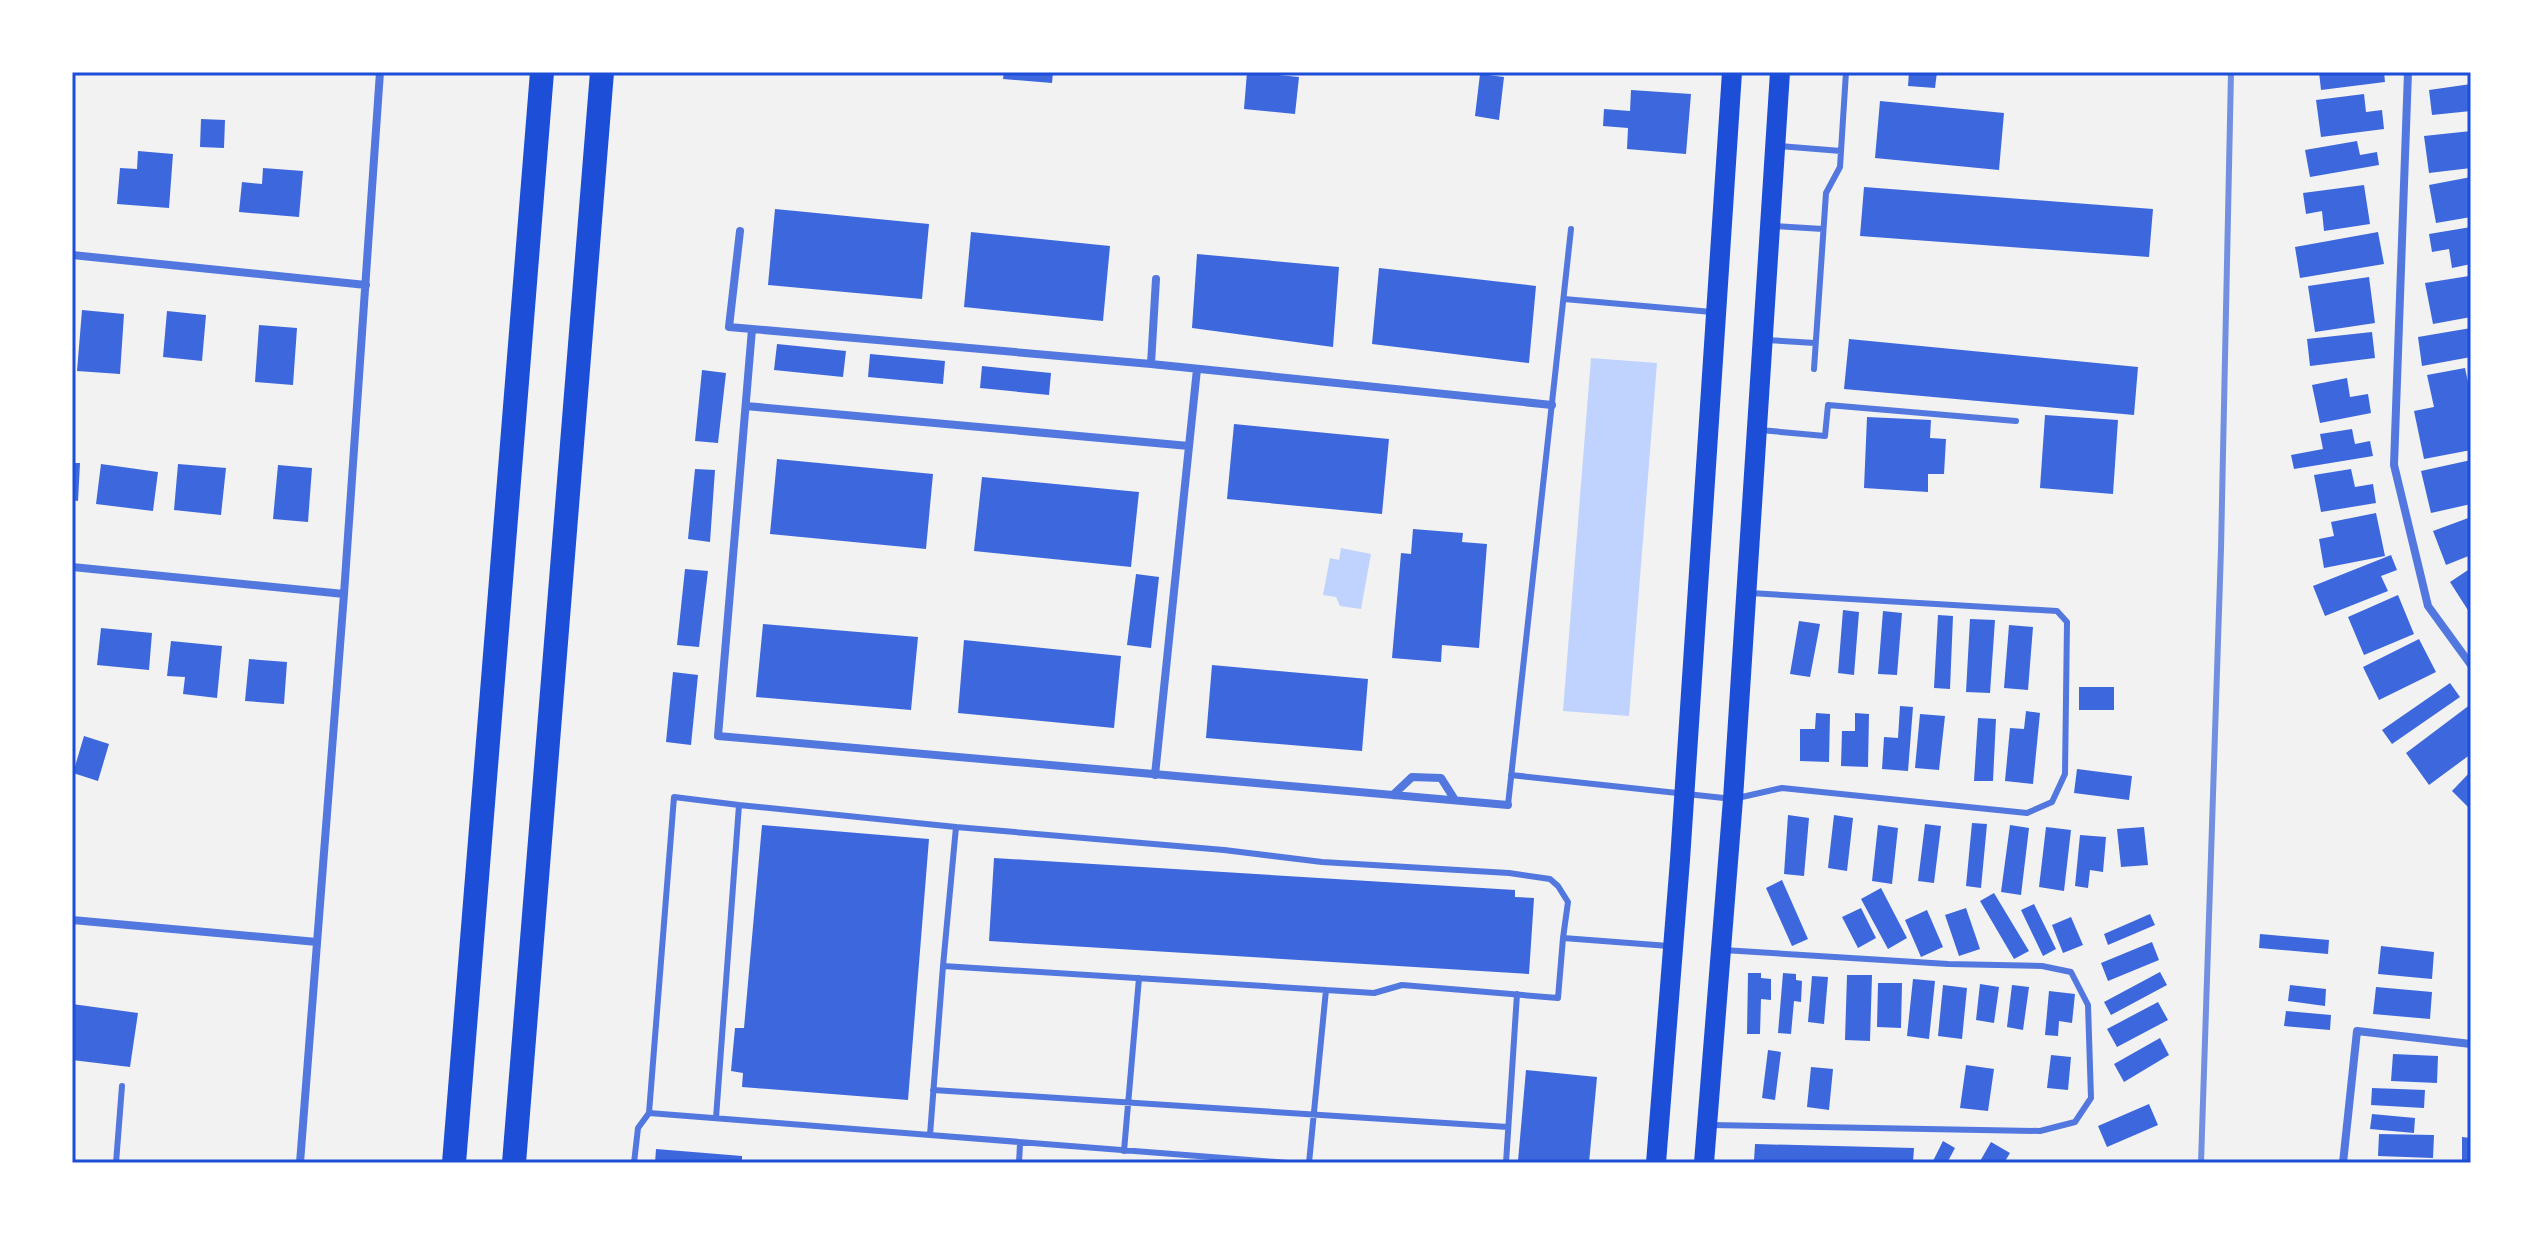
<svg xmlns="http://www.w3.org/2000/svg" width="2543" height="1235" viewBox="0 0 2543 1235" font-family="Poppins,sans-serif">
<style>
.water{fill:#bfd3fe}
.building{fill:#3d67dc}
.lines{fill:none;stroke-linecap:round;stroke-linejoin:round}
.service{stroke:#5277de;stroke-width:6}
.minor{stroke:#5277de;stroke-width:8}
.primary{stroke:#1d4ed8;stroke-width:20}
.motorway{stroke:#1d4ed8;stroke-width:24}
.rail{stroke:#7290e2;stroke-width:6}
.neatline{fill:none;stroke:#1d4ed8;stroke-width:3}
</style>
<rect width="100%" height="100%" fill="#f2f2f2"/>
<path class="water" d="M1591,358L1657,363L1629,716L1563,711Z
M1341,548L1371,554L1361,609L1340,606L1336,597L1323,595L1330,558L1339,560Z"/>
<path class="building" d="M1004,72H1053L1052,83L1003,79Z
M1247,72L1299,77L1295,114L1244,109Z
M1909,72H1937L1935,88L1908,86Z
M2319,72H2384L2385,82L2321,90Z
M1480,74L1504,77L1499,120L1475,116Z
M2471,84V111L2432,115L2429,90Z
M1631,90L1691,94L1686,154L1627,149L1628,128L1603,126L1604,109L1630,111Z
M2364,94L2366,112L2382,110L2384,129L2321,137L2316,100Z
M1880,101L2004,113L1999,170L1875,158Z
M201,119L225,120L224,148L200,147Z
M2471,131V168L2429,173L2424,136Z
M2357,141L2360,155L2377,152L2379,165L2310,177L2305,150Z
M138,151L173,154L169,208L117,204L120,168L137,169Z
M263,168L303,171L299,217L239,212L242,182L262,184Z
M2471,177V217L2436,223L2429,185Z
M2364,185L2370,224L2324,231L2322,211L2306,214L2303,193Z
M1864,187L2153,209L2149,257L1860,236Z
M775,209L929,224L922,299L768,285Z
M2471,227V264L2452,268L2449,249L2432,252L2429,234Z
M971,232L1110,246L1103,321L964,307Z
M2378,232L2384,264L2300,278L2295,247Z
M1197,254L1339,267L1333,347L1192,328Z
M1379,268L1536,286L1529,363L1372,344Z
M2469,276L2471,317L2433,324L2425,283Z
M2369,277L2375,323L2315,332L2308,286Z
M82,310L124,314L120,374L77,371Z
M167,311L206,315L202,361L163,357Z
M259,325L297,328L293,385L255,382Z
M2471,328V357L2422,366L2418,337Z
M2372,332L2375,358L2310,366L2307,339Z
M1849,339L2138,367L2134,415L1844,389Z
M777,344L846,351L843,377L774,370Z
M870,354L945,361L943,384L868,377Z
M982,366L1051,373L1049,395L980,388Z
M2465,368L2471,396V450L2424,459L2414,411L2434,407L2427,375Z
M702,370L726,373L718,443L695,441Z
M2347,378L2350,397L2368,394L2371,413L2320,423L2312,385Z
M2045,415L2118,420L2113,494L2040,488Z
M1867,417L1931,420L1930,438L1946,439L1944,474H1928V492L1864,488Z
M1234,424L1389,439L1382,514L1227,499Z
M2352,429L2355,444L2370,441L2373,456L2294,469L2291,455L2323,449L2320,434Z
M777,459L933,474L926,549L770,534Z
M2471,460V504L2431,513L2421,471Z
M72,463H80L78,501L72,500Z
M101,464L158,472L153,511L96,504Z
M178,464L226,468L221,515L174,510Z
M278,465L312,468L308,522L273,519Z
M695,469L715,470L710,542L688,539Z
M2351,469L2355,487L2373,484L2376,503L2321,512L2314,475Z
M982,477L1139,492L1131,567L974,551Z
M2376,513L2385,556L2324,568L2319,539L2334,536L2331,522Z
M2471,517V555L2446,565L2433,531Z
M1413,529L1463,533L1462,542L1487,544L1479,648L1442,645L1441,662L1392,658L1401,553L1411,554Z
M2391,555L2397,570L2381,576L2388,591L2325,616L2313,586Z
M2471,568V615L2450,582Z
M685,569L708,571L699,647L677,645Z
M1136,574L1159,577L1151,648L1127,645Z
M2398,595L2414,634L2364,655L2348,617Z
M1843,610L1859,612L1854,675L1838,673Z
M1883,611L1902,613L1897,675L1878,674Z
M1938,615L1953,616L1950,689L1934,688Z
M1970,619L1995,620L1990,693L1966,692Z
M1799,621L1820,624L1810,677L1790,674Z
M763,624L918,637L911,710L756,697Z
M2009,625L2033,627L2028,690L2004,688Z
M101,628L152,633L149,670L97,665Z
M2419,639L2436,672L2379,700L2363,667Z
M964,640L1121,656L1114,728L958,713Z
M171,641L222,646L217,698L183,694L185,677L167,676Z
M249,659L287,662L284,704L245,701Z
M1212,665L1368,679L1362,751L1206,738Z
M673,672L698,675L691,745L666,742Z
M2450,683L2460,697L2392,744L2382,730Z
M2079,687H2114V710H2079Z
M2471,704V754L2429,785L2406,753Z
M1900,706L1913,707L1908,771L1882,769L1884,737L1898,738Z
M2026,711L2040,713L2033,784L2005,781L2010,728L2024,729Z
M1816,713L1830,714L1829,762L1800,761V729H1815Z
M1855,713L1869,714L1868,767L1841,766L1842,731H1855Z
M1920,714L1945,716L1939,770L1915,768Z
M1978,718L1996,719L1993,781H1974Z
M84,736L109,744L98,781L73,773Z
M2077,769L2132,776L2129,800L2074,793Z
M2471,771V810L2452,791Z
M1788,815L1809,818L1804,876L1784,874Z
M1834,815L1853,818L1847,871L1828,868Z
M1972,823L1987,824L1981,888L1966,886Z
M1925,824L1941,826L1934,883L1918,881Z
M762,825L929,839L908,1100L742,1087L743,1073L731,1071L735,1028H744Z
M1878,825L1898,828L1892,884L1872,881Z
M2010,825L2029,828L2021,895L2001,892Z
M2046,827L2071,830L2064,891L2039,887Z
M2144,827L2148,865L2121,867L2117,829Z
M2080,835L2106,837L2103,872L2090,870L2088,888L2075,886Z
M994,858L1515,890V897L1534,898L1529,974L989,941Z
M1782,880L1808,939L1792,946L1766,888Z
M1881,888L1907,938L1888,949L1861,899Z
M1994,893L2029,951L2014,959L1980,901Z
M2034,904L2056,949L2043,956L2021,910Z
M1861,908L1876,938L1858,948L1842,917Z
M1966,908L1980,949L1959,956L1945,915Z
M1927,910L1943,947L1921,957L1905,920Z
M2150,914L2155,925L2108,945L2104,934Z
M2071,917L2083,945L2063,953L2052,925Z
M2260,934L2329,940L2328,954L2259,948Z
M2152,942L2159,960L2108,981L2101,963Z
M2381,946L2434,952L2432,979L2378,974Z
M2160,972L2167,985L2111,1015L2104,1002Z
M1748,973H1761V978L1771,979V1000L1761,999L1760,1034H1747Z
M1783,973L1796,974V980L1802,981L1801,1002L1794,1001L1791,1034L1778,1033Z
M1847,975H1872L1870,1041L1845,1040Z
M1812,976L1828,977L1824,1024L1808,1022Z
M1913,979L1935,981L1929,1039L1907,1036Z
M1878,983H1902L1901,1028L1877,1027Z
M1980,984L1999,987L1994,1023L1976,1020Z
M1943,985L1967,988L1962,1039L1938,1036Z
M2012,985L2029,987L2023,1030L2007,1027Z
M2290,985L2326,989L2325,1006L2288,1001Z
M2376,987L2432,992L2430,1019L2373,1014Z
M2049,991L2075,994L2072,1023L2059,1021L2058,1036L2045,1035Z
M2158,1002L2168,1020L2117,1047L2107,1029Z
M72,1004L138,1013L130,1067L72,1060Z
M2286,1011L2331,1015L2330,1030L2284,1026Z
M2160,1038L2169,1055L2124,1082L2114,1064Z
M1768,1050L1781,1052L1775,1100L1762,1098Z
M2393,1054L2438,1056L2437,1083L2391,1081Z
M2051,1055L2071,1057L2068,1090L2047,1088Z
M1966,1065L1994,1069L1988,1111L1960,1108Z
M1811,1067L1833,1069L1829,1110L1807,1107Z
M1526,1070L1597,1077L1589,1163L1518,1161Z
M2372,1088L2425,1090L2424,1108L2371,1105Z
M2149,1104L2158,1125L2107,1147L2098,1126Z
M2372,1114L2415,1118L2414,1133L2370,1129Z
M2379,1134L2434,1135L2433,1158L2378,1156Z
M2462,1137L2471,1138V1163H2462Z
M1943,1141L1955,1148L1947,1163H1932Z
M1991,1142L2010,1153L2004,1163H1979Z
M1755,1144L1914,1148L1913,1163L1754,1161Z
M656,1149L742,1156V1163H655Z"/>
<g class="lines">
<path class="service" d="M1779,146L1841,151
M1774,226L1823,229
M1564,299L1712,312
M1766,340L1815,343
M1814,369L1826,193L1840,167L1846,72
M1760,430L1825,436L1828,405L2016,421
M1511,775L1733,799L1782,788L2027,813L2052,802L2065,774L2067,622L2057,611L1750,593
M739,805L956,827
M1508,805L1571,229
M943,966L956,827L1224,850L1322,862L1509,873L1550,879L1558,886L1568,902L1563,938
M933,1090L1508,1127
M72,1099V1095
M716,1118L739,805L674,797L649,1113L930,1135
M1711,1125L2040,1131L2075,1122L2091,1098L2088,1005L2071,972L2042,966L1948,964L1723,950
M1124,1151L1139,978
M116,1163L122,1086
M634,1163L638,1128L649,1113
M1019,1163L1020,1144
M1288,1163L930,1135L943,966L1374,993L1402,985L1558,998L1563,938L1669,946
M1309,1163L1326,990
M1506,1163L1517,994"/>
<path class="minor" d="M2408,72L2394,465L2428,606L2471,665
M740,231L729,327L752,329
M72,255L366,285
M1156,279L1151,364L1552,405
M1151,364L752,329L718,736L1508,805
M746,406L1189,446
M72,567L344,594
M1155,775L1197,369
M1393,795L1412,777L1441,778L1455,800
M72,920L317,942
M300,1163L344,594L380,72
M2343,1163L2357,1031L2471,1044"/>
<path class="primary" d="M1656,1163L1680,860L1732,72
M1704,1163L1733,799L1780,72"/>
<path class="motorway" d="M454,1163L542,72
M514,1163L602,72"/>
<path class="rail" d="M2201,1163L2221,549L2231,72"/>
</g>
<rect width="2543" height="1235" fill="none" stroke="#ffffff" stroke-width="148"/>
<rect x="74" y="74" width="2395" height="1087" class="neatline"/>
</svg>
